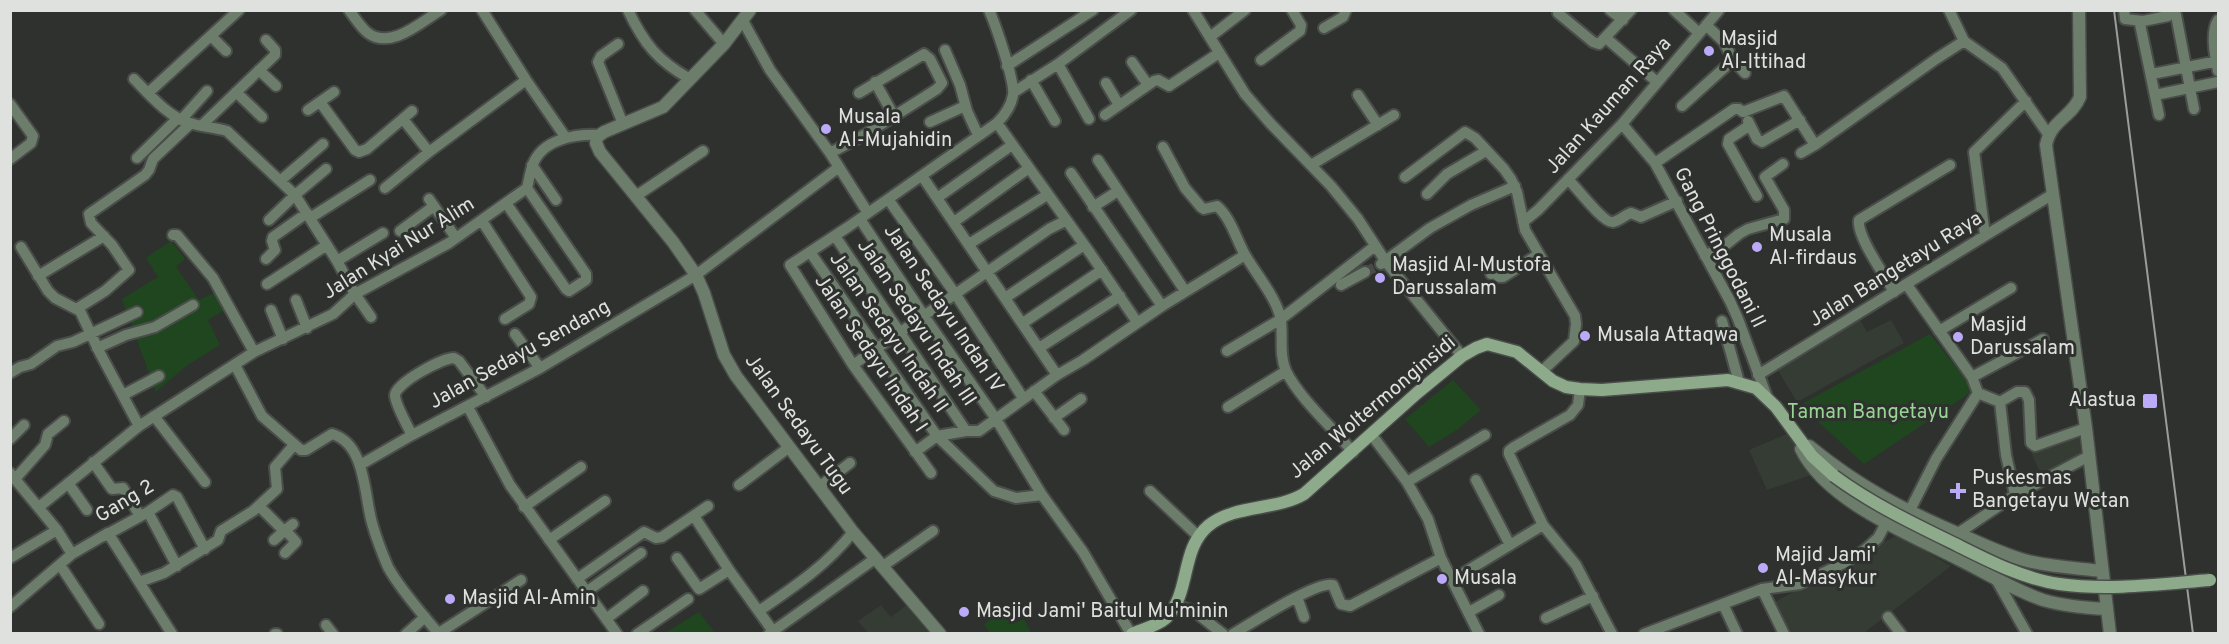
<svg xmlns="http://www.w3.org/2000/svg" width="2229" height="644" viewBox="0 0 2229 644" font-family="Overpass,sans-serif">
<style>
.built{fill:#353c34}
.green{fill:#20461f}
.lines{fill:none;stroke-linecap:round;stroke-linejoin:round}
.minor-tunnel{stroke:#494b49;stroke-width:10;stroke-dasharray:10 5;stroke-linecap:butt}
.minor-casing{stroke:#4a4d4a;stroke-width:14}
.tertiary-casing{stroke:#4a4d4a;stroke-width:15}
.secondary-casing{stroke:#4a4d4a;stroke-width:15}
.minor{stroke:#6c7e6b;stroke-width:10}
.tertiary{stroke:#6c7e6b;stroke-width:12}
.secondary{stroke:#8daa8b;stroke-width:12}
.rail{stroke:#9a9d9a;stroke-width:2}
.secondary-bridge-casing{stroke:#4a4d4a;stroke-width:15;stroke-linecap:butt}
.secondary-bridge{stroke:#8daa8b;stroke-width:12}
.poi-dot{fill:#baaaf7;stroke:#2e312e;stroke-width:2}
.labels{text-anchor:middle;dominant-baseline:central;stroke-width:6;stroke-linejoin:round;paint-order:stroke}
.poi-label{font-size:20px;fill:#dfe1df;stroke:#2e312e;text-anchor:start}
.street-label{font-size:20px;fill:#dfe1df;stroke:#2e312e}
.park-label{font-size:20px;fill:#98d594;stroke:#2e312e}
</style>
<rect width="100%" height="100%" fill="#2e312e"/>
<path class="built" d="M1859,318L1867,332L1891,320L1904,343L1797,402L1777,369L1813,350Z
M1789,433L1811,475L1767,490L1749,450Z
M2082,433L2084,457L2042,477L2030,450Z
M1897,535L1951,566L1864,633H1791L1775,602Z
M909,603L933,633H868L858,621L881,605L891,617Z"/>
<path class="green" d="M171,241L185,259L176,267L199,300L216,292L226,309L208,320L220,345L186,366L156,392L122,299L158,277L146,258Z
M1930,334L1974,390L1864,464L1800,405Z
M1453,380L1481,410L1457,430L1429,447L1405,419Z
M1005,611L1013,623L1024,619L1031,633H990L984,624Z
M699,612L715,633H665Z"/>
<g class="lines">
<path class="minor-tunnel" d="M1365,272L1380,265"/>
<defs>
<path id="minor" d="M349,10C355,18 361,28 368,33C391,50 421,22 441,10
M482,10L526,80L566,138
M628,10C644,44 658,61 690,79
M695,10L724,44
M1193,10L1245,94L1270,123L1331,186L1358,219L1386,262L1462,356
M1610,10L1623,20
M1674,10L1699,33
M1949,10L1964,41L2002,68L2048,134
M2124,10L2125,19L2143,21
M1558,13L1593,42L1599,44L1631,10
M2176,15L2194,109
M2218,20C2210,32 2215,57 2218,71
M743,21L770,70L830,153L868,213
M1324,28L1343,17L1346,10
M212,37L226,51
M1210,37L1245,10
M1606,38L1657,82
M618,44L601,56L598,62L623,124
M945,50L960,85L967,111L978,135
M1261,60L1300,31L1301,25L1292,10
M1733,60L1745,73
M1132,62L1148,85
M1058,64L1089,119
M1007,66L1093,10
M259,70L276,86
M2152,74L2218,61
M134,79C149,94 168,117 190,123C202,127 214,127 227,131L295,195L337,261L355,294L371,317
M1031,80L1055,121
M875,82L894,116
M1106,83L1119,105
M236,92L262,117
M1014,92L1058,64L1131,10
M148,93L239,10
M1358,95L1378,125
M2155,95L2218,82
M320,102L355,150L359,152L367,149L412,111
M10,104L33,136L31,143L10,159
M1682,106L1733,60L1724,42L1706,25
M308,110L334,92
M1105,115L1154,81L1158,80L1169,86L1219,53
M2159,115L2140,24L2143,21L2168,16
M403,119L429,152
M181,120L207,91
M1748,121L1757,139L1762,142L1800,120
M930,122L965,106
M997,123L1090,253L1137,322
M1622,124L1655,163L1730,301L1738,319L1767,397
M202,125L275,55V50L266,40
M1750,125L1729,139L1728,144L1757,196
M1163,147L1185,188L1201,207L1204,209L1217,206C1230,217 1236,238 1244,253C1255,273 1278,299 1281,321C1283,337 1279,355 1286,371C1299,398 1333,428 1353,452
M830,153L866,134L937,89L942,83L930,59L924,54L859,93
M1801,153L1815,145L1936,59L1964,41
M137,158L178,118
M1098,160L1185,291
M1655,163L1734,109H1739L1743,112L1784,96L1815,145
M532,165L556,200
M1311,165L1394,115
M1071,173L1162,306
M922,176L1057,375
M1405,177L1465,132L1475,138L1504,169L1511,179L1517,192L1525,230L1575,316L1576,324L1574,341L1541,372
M1568,179C1576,187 1604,224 1613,222C1619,221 1625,215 1631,213L1641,217L1677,201
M280,181L323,144
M385,188L429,152L526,80
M1427,194L1447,174L1486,151
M636,196L703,151
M937,198L1012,145
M429,199L456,238
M888,199L956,295L1023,398
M506,203L566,289L569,291L586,280V274L527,188
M1093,207L1118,191
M310,218L370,180
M860,219L924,316L996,419L1042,495L1083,552L1131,634
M269,220L295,195L326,169
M482,221L531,297L529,304L505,319
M954,222L1029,168
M1523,222L1538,210L1622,124L1719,10
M400,231L434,206
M173,235H177L213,278L254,352
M1985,235L1974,152L2026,101
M835,236L966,431
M969,244L1047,195
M21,247L48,291L55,298L80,311L100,353L139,426
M810,252L937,436L994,491L1016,498L1042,495
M1705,256L1724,246L1739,234L1748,229L1784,219V210L1765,177L1783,164
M266,259L275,250L272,241L273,237L307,213
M337,261L383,233
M1381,264L1430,228L1471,205L1515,186
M1491,274L1495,273L1499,277H1503L1539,254
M38,276L104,236
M267,284L327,245
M1341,285L1365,272
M1907,285L1972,377L1978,393L1936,459L1909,512
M1894,292C1886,277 1856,236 1859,220L1950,165
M1005,298L1084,245
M296,300L307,328
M78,308L105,291L129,270L112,245L91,223L89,214L145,175L149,170L153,159L190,124
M271,310L283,339
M1722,321L1739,382
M1023,323L1102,270
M1939,331L2011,288
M515,334L540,368
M97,348L126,335L155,327L193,305
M1039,348L1120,296
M1227,351L1281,319L1375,246
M235,365L262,416L301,450H306L332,434C366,444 364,495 372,523C376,537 382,553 388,567C399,588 423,615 439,634
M853,365L1049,229L1065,221
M10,373L20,367L31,364L57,346L73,342L137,312
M1758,375L2053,194
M1972,377L2043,339
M1580,389L1578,405L1570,415L1514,447L1509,451V454L1543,525L1576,565L1612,634
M1034,391L1064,430
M1978,393L2000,402L2017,392H2025L2029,400L2031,443L2035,446L2086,428
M123,395L159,376
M468,407L510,485L617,634
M1228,407L1286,371
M154,416L205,482
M1054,418L1081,399
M1371,434L1407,482L1428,519L1441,558L1479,634
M412,435C408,427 395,404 395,395C396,383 442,358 454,358L459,361L486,397
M10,439L24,425
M915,452L937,436L966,431H979L1057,375L1083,360L1162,306L1245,255
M93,462L112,489L123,488L140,516
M360,465L412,435L540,368L696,275L839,167
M10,473L57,530L72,554
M931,473L853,365L790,265L848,227L997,123C1005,115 1011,107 1013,95C1015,81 996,26 989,10
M16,478L45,445L48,434L64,421
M1476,480L1510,545
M1407,482L1485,435
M68,483L87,510
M739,485L788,448
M819,487L850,463
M1150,491L1198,536
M2015,495L2089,456
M259,506L284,531L274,540
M39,507L139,426L254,352L333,314L355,294L449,243L527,188C529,180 530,172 533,164C543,139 575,134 599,135
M524,507L581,467
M148,512L177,566
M694,516L729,570L775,634
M1957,534L2015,495L2006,455L2000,402
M104,536L148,512L173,495L177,497L205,549
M549,540L605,501
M285,553L296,542L288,533L284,531L293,524
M10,558L57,530
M677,558L699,589L729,570
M60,565L99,624
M883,566L933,531
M577,579L644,532L656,538L662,537L708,506
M1996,579L2027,634
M1452,580L1543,525
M139,582L164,573L218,540L221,531L253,511L277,489L275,467L294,445
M1762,589L1784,634
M586,592L641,553
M1297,597L1304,617
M1723,604L1737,634
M1175,605L1194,611L1223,634
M10,607L72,554L108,533L172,634
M759,611C794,587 827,565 853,532
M1469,612L1499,595
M1888,617L1901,634
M1546,618L1593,596
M606,619L643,591
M326,625L333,634
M439,633L521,580
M275,634H277
M406,634L425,617
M637,634L688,599
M769,634L876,558
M1233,634C1250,624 1318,580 1333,585L1341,604L1350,606L1441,558
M1644,634L1762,589L1800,584L1846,562L1866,549L1878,538L1886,523"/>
<path id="tertiary" d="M750,10L724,44L663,107L604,132L597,137L596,143L600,152L673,242L696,275L704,293L724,355L736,376L853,532L940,634
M2079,10L2080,97C2071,118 2051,120 2046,145L2086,428L2110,634
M1809,446C1859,487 1905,511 1964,536C1984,545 2003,554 2024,560C2049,567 2076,568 2102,571
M1801,449C1827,502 1910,534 1960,560C1988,574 2014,590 2043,600C2064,606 2085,608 2107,609"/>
<path id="secondary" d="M1132,634C1143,629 1157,626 1166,618C1191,593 1180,550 1208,526C1235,504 1275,511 1304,494L1417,393L1462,356L1476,348L1487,344L1517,352L1553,381L1566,387L1580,389L1602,390L1728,380L1756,388L1776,407L1812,456L1834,476"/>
</defs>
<use href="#minor" class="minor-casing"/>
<use href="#tertiary" class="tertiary-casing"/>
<use href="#secondary" class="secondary-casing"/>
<use href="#minor" class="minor"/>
<use href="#tertiary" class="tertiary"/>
<use href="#secondary" class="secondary"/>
<path class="rail" d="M2114,10L2193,634"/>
<defs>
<path id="secondary-bridge" d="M1834,476C1872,504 1914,524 1957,545C1989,561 2024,579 2059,584C2108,591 2161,584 2210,580"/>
</defs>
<use href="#secondary-bridge" class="secondary-bridge-casing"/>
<use href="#secondary-bridge" class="secondary-bridge"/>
</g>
<g class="poi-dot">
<circle cx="1709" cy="51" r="6"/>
<circle cx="826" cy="129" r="6"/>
<circle cx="1757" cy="247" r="6"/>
<circle cx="1380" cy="278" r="6"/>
<circle cx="1585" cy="336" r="6"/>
<circle cx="1958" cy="337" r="6"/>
<rect x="2142" y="393" width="16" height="16" rx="3"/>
<path d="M1955 482h6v6h6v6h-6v6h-6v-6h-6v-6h6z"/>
<circle cx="1763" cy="568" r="6"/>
<circle cx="1442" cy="579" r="6"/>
<circle cx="450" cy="599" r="6"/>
<circle cx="964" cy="612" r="6"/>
</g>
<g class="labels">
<g class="poi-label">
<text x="1721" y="40">Masjid<tspan x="1721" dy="23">Al-Ittihad</tspan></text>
<text x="838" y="118">Musala<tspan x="838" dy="23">Al-Mujahidin</tspan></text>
<text x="1769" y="236">Musala<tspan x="1769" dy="23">Al-firdaus</tspan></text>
<text x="1392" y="266">Masjid Al-Mustofa<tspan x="1392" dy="23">Darussalam</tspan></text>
<text x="1970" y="326">Masjid<tspan x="1970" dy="23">Darussalam</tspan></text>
<text x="1597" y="336">Musala Attaqwa</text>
<text x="2136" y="401" text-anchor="end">Alastua</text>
<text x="1972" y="479">Puskesmas<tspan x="1972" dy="23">Bangetayu Wetan</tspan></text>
<text x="1775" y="556">Majid Jami'<tspan x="1775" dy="23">Al-Masykur</tspan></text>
<text x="1454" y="579">Musala</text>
<text x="462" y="599">Masjid Al-Amin</text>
<text x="976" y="612">Masjid Jami' Baitul Mu'minin</text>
</g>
<g class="street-label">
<text transform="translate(1609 106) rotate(-48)">Jalan Kauman Raya</text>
<text transform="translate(1719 248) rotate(63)">Gang Pringgodani II</text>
<text transform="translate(399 249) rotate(-32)">Jalan Kyai Nur Alim</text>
<text transform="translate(1896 270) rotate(-32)">Jalan Bangetayu Raya</text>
<text transform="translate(943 309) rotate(56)">Jalan Sedayu Indah IV</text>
<text transform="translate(916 323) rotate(56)">Jalan Sedayu Indah III</text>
<text transform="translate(888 333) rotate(55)">Jalan Sedayu Indah II</text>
<text transform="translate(870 354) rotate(56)">Jalan Sedayu Indah I</text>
<text transform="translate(520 355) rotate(-29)">Jalan Sedayu Sendang</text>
<text transform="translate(1373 408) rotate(-40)">Jalan Woltermonginsidi</text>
<text transform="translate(798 425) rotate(54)">Jalan Sedayu Tugu</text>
<text transform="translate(125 502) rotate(-31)">Gang 2</text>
</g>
<g class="park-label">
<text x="1868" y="413">Taman Bangetayu</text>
</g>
</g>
<rect width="2229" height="644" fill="none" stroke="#dfe1df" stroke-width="24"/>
</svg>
